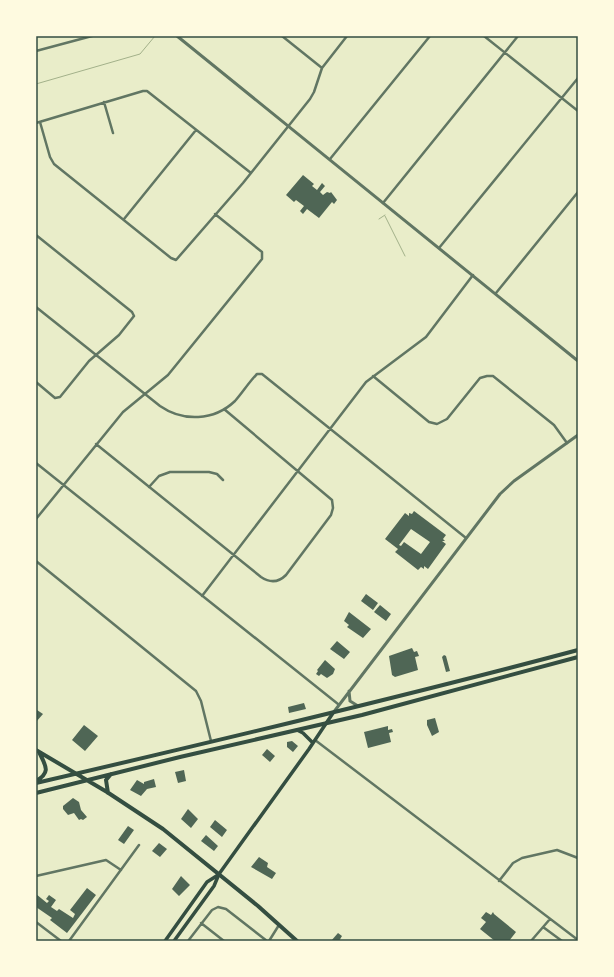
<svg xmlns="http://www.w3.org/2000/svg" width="614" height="977" viewBox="0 0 614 977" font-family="Literata,serif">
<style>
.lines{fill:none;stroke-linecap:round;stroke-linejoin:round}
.stream{stroke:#a3b18a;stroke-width:1}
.building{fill:#4f6655;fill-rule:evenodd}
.minor{stroke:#617663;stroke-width:2.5}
.tertiary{stroke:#617663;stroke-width:3}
.secondary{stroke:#344e41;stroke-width:3.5}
.primary{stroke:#344e41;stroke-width:4}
.neatline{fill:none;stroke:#344e41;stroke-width:1.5}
</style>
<rect width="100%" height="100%" fill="#e9edc9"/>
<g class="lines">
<path class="stream" d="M36,84L140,54L155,36
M385,216L405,256
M379,219L385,215"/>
</g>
<path class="building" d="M303,175L314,184L312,186L317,190L322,183L325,186L320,192L323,195L327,192L330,193L331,192L337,200L334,204L332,202L319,218L307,209L303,214L300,211L304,206L296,200L294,202L286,195Z
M414,511L446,535L443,539L445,541H442L446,544L428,569L424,566V569L421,567L418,570L395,552L398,549L385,539L405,513L409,516V513L412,514ZM411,529L430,542L421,554L404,542L401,546L399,545Z
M366,594L378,603L373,610L361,601Z
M380,605L391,614L386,621L374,612Z
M349,612L371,629L363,638L347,627L349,625L344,621Z
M337,641L350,652L344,659L330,649Z
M412,648L414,652L417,651L419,656L415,657L418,670L395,677L392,675L389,656Z
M444,655L446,656L450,671L446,672L442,657Z
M325,660L335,669L333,674L327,678L321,674L319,676L316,674L318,671L317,670Z
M304,703L306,709L289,713L288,707Z
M37,710L43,714L36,722V712Z
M435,718L439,732L432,736L427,725V720Z
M84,725L98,736L85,751L72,740Z
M388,726V730L392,729L393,732L389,733L391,742L368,748L364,732Z
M292,741L298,746L293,752L287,747V742Z
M267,749L275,756L270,762L262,755Z
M184,770L186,781L178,783L175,772Z
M154,779L156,787L147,789L141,796L130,790L137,780L144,784V782Z
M73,798L79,802L81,810L87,817L83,820L81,819L79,820L74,813L68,815L63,809V806Z
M188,809L198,819L191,828L181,819Z
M215,820L227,830L222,837L210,827Z
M128,826L134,830L124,844L118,840Z
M206,835L218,846L214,851L201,841Z
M159,843L167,849L160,857L152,851Z
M259,857L268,863L267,867L276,873L272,879L251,867Z
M181,876L190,885L179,896L172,889Z
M87,888L96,895L67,933L50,920L52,918L36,907V894L47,903L49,901L46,899L49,895L56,900L51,907L57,911L59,909L73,918L75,914L70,910Z
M486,912L491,915L493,912L494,914L516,932L509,941H495L480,929L486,922L481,918Z
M338,933L342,936L339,941H331Z"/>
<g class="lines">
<path class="minor" d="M282,36L322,68
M484,36L578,111
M36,51L92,36
M104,102L113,133
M40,122L50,157L54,164L171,258L176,260L243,183L310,99L314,92L322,68L347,36
M36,123L143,91H147L251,173
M330,159L430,36
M383,203L518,36
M124,219L196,130
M36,235L132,312L134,316L119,335L89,361L60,397L55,398L36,382
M439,248L578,78
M496,293L578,192
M36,307L160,406C183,422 214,421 235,401C243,392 249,382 257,374H262L466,538
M373,376L429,422L437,424L447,419L480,378L487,376H493L554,425L567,443
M96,444L261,577C270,583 278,583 286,575L331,515L333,508L332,500L224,409
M36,463L338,704
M149,487L159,476L170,472H209L217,474L223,480
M36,519L123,412L168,375L262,259V252L215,214
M36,561L196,691L201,701L211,741
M202,596L366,382L426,337L473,275
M315,740L578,940
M36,876L106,860L121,870
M499,881L513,863L522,858L557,850L578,858
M36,922L61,941
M201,923L224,941
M543,927L562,941
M69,941L139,845
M188,941L212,910L218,907L226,909L267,941
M269,941L279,925
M531,941L550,919"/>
<path class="tertiary" d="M177,36L578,361
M349,691L350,701L358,706
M333,713L500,494L514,481L578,435"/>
<path class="secondary" d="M297,730L303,733L313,743
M165,941L207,882L218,875
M174,941L214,886L219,874L309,749L333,713"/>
<path class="primary" d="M36,750L107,792L163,829L258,906L297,941
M36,781C52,772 45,765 39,752
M36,783C217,741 398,698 578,650
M36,793L180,757L362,715L578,657
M108,793L106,780L111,774"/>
</g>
<rect width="614" height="977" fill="none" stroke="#fefae0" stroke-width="74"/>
<rect x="37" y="37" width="540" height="903" class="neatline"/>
</svg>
